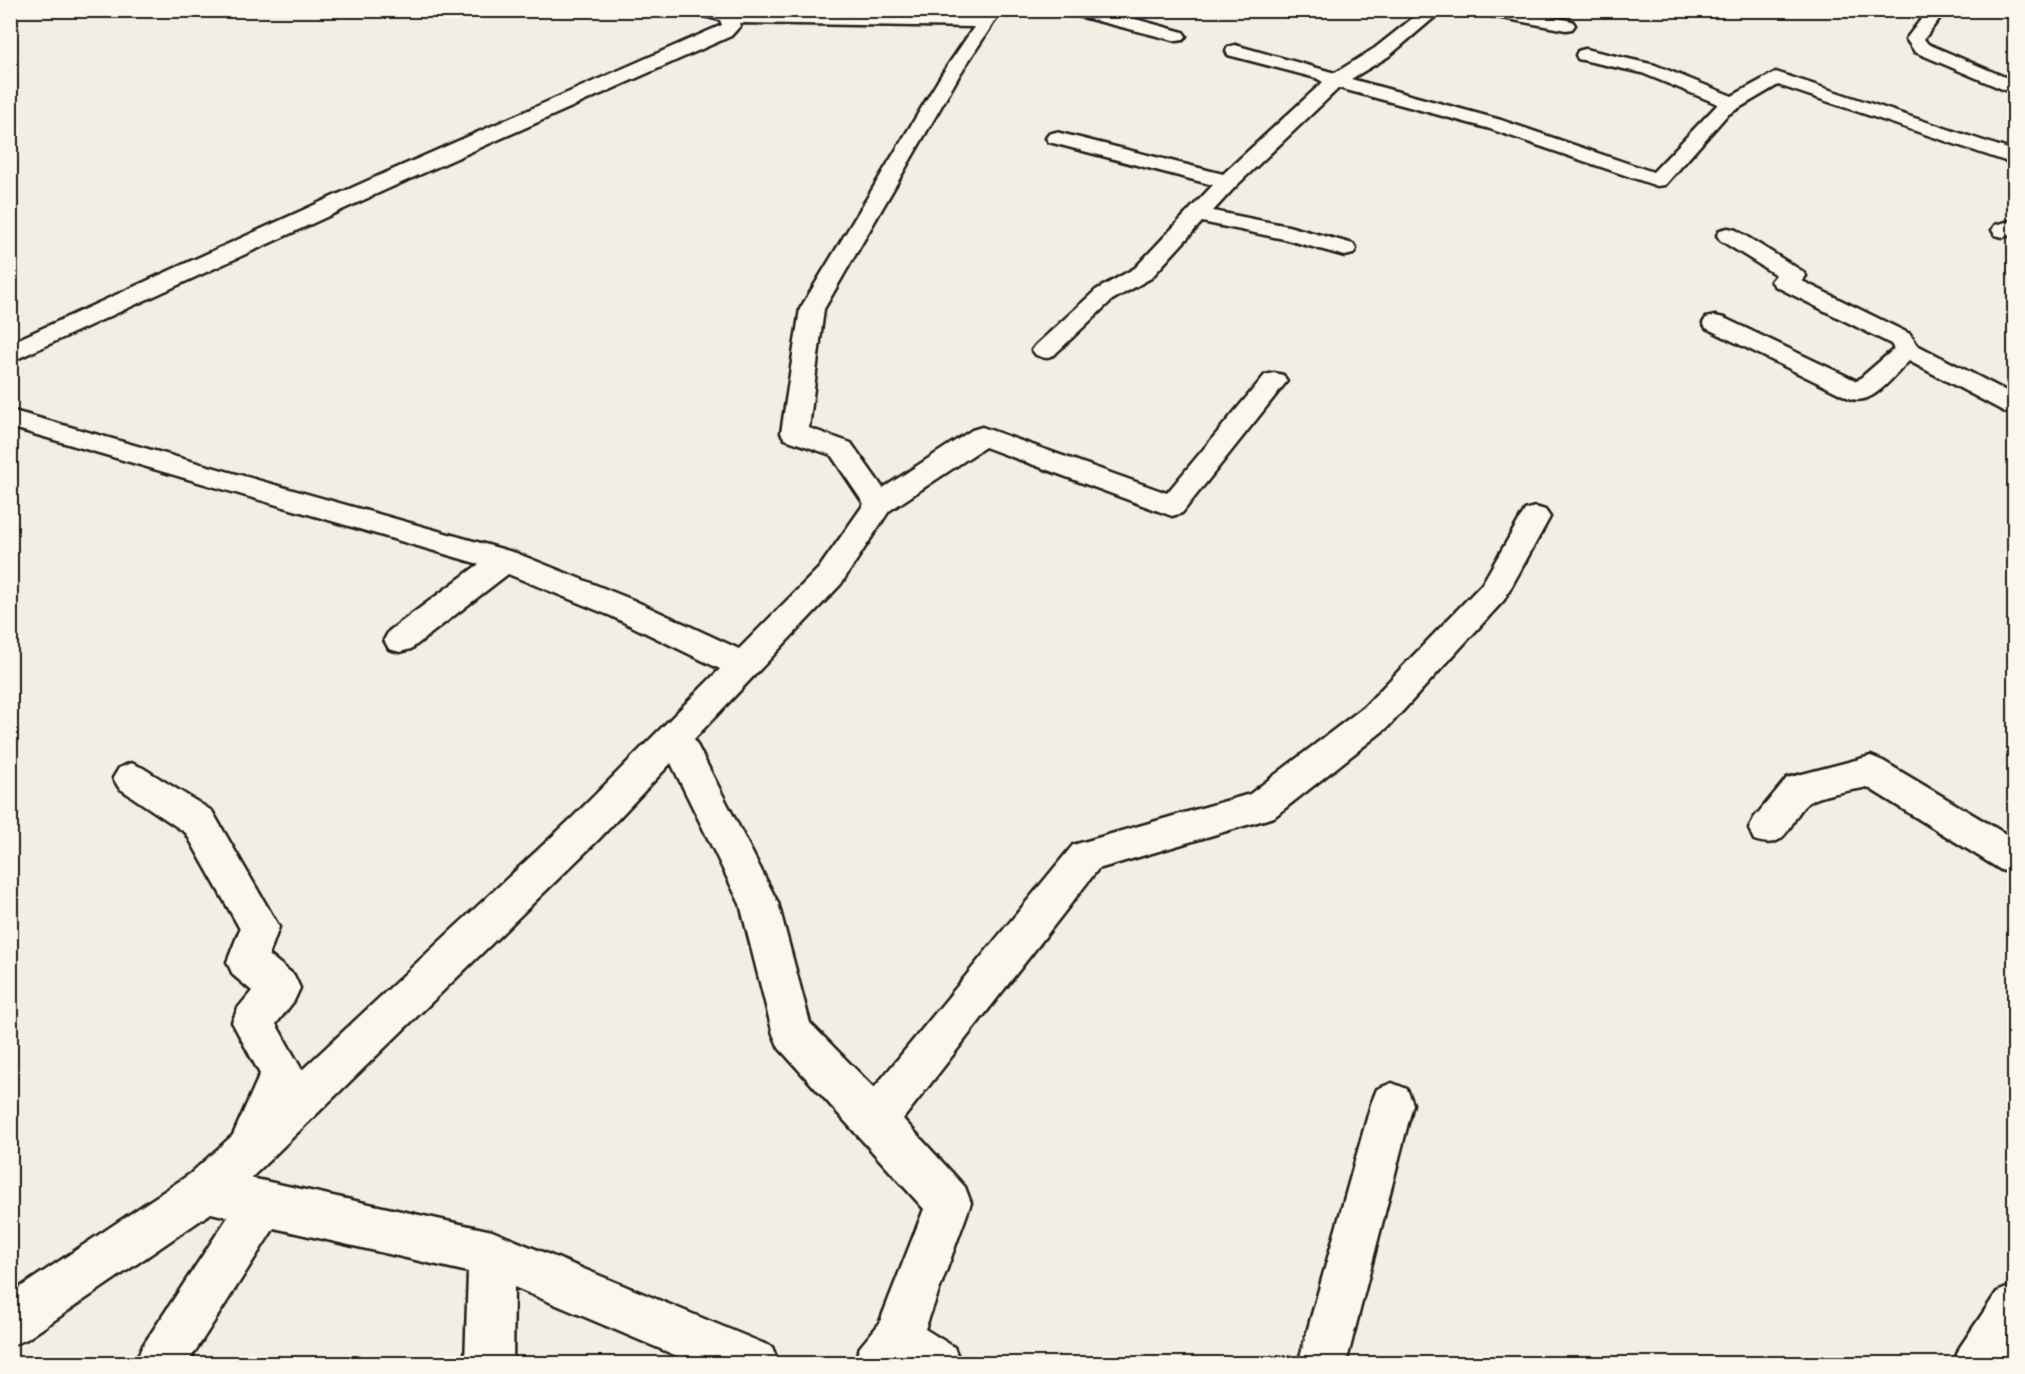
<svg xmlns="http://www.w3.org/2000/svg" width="2025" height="1374" viewBox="0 0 2025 1374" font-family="Itim,sans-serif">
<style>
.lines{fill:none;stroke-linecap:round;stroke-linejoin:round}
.minor-casing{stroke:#1c1c1c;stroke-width:5}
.minor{fill:#fbf7ec;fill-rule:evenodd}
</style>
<rect width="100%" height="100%" fill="#f2eee4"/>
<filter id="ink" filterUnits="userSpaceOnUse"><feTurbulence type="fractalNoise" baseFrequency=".0167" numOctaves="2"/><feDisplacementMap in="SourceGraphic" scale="12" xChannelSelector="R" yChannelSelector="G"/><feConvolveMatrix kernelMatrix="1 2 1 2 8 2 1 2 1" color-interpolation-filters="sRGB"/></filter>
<g filter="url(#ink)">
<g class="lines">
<defs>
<path id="minor" d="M702,10L981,17L985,10H1002L960,74L824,309L809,428L851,443L883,488L972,430L982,427L1167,493L1265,375L1274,373L1283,375L1287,381L1182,513L1172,516L985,447L889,511L841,584L694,739L778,903L810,1023L874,1088L1073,845L1250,794L1364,707L1482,584L1525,510L1535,507L1545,510L1550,517L1504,600L1388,727L1274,817L1098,869L903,1119L965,1187L971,1203L925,1329L954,1347L961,1364H853L860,1347L879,1324L924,1209L779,1048L773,1034L740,904L671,763L598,840L251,1178L492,1231L772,1347L779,1364H696L514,1287L513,1364H465L468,1272L274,1228L187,1364H135L142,1347L228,1217L211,1213L27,1339L10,1346V1294L190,1174L233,1135L260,1074L232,1022L238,1008L252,991L233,975L227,962L240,929L186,833L119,788L113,778L119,768L131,763L143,768L212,811L279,927L269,955L294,975L300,988L294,1001L276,1024L302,1070L572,818L720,669L611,616L508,574L411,649L400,652L389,649L384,640L389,631L479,564L10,427V410L516,553L633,600L739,649L819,568L864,504L831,455L785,439L781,433L800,309L942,74L974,27L739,23L740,26L731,36L383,191L19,358L10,361V343L367,181L722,25L720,20L704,16Z
M1068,10H1102L1183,32L1186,36L1183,40L1177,41L1070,14Z
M1423,10H1443L1389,56L1351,79L1501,120L1653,172L1718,104L1642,73L1578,59L1576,55L1578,51L1585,49L1655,65L1732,96L1776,72L2014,151V164L1778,85L1727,115L1665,185L1657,186L1487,128L1339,88L1235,187L1213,211L1288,226L1353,244L1356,249L1353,254L1345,256L1284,239L1202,222L1151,278L1112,300L1054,355L1045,358L1036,355L1032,350L1036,345L1096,290L1135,268L1213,185L1049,142L1046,138L1049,134L1056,132L1223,174L1323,82L1316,78L1228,55L1226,51L1228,47L1235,45L1335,73L1375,48Z
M1478,10H1517L1572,21L1575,25L1572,29L1566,30L1486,15Z
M1928,10H1946L1924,39L1928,44L2014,81V94L1915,52L1906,39Z
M2014,220V234L2003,237L1995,235L1992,230L1995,225Z
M1728,228L1736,230L1802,271L1806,276L1802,281L1910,334L1917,345L2014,395V414L2005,412L1909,361C1893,376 1874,405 1851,399L1706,328L1703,323L1706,318L1715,316L1724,318L1857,381L1894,349L1891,344L1775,286L1771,281L1776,275L1720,240L1717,235L1720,230Z
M1871,756L1883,761L2014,839V874L2001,870L1867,787C1850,791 1829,793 1813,800C1789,810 1793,854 1754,840L1749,829L1754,818L1787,778Z
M1392,1083L1407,1089L1413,1104L1346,1364H1298L1371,1104L1377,1089Z
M2014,1285V1350L2006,1364H1953L1960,1347L1997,1292Z"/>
</defs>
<use href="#minor" class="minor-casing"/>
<use href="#minor" class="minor"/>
</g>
</g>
<rect width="2025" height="1374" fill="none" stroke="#fbf7ec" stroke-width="36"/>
<rect x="18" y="18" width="1989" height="1338" fill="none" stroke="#1c1c1c" stroke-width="2" filter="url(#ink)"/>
</svg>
